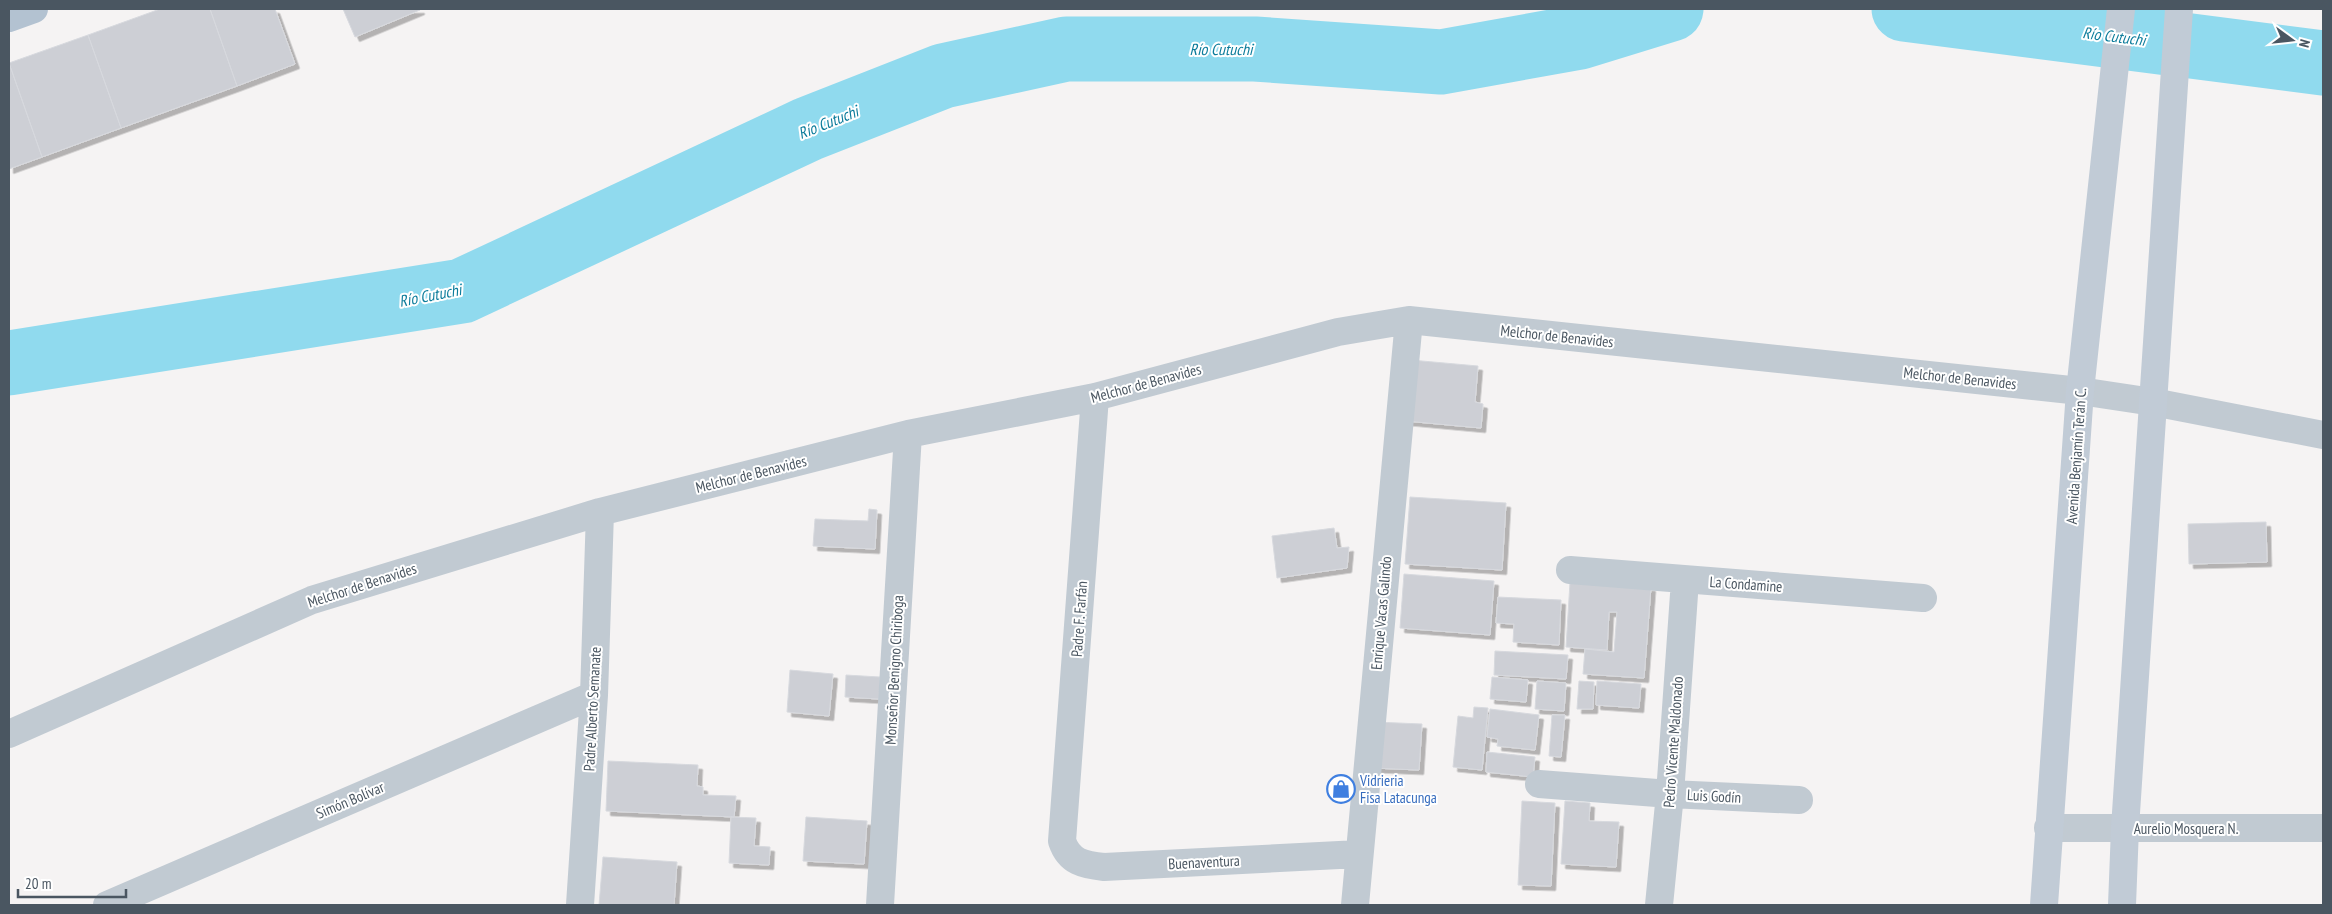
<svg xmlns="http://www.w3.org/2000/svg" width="2332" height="914" viewBox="0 0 2332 914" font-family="'PT Sans Narrow',sans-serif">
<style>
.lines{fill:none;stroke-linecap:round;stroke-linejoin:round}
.river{stroke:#90daee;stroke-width:65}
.building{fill:#cdcfd5;stroke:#d7d9de;filter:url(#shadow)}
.minor{stroke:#c1cad2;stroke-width:28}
.secondary{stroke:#c1cbd6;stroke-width:28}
.primary{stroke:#b3c2d1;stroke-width:28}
.labels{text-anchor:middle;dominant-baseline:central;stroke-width:4;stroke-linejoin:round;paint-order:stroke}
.street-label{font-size:15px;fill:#4a5661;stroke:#fff}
.shop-label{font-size:15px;fill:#366cbe;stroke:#fff;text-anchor:start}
.water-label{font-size:16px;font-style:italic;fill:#0c7c9b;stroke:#fff}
</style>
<defs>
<filter id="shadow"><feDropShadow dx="4.5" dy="4.5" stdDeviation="0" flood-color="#0004"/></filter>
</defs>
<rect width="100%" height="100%" fill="#f5f3f3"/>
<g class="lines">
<path class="river" d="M1904,9L2323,63
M9,363L462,291L808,129L943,76L1066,49H1255L1441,62L1580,37L1671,9"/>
</g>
<path class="building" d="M160,9H210L237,86L121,128L88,35Z
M210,9H275L295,64L237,86Z
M343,9H420V10L355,37Z
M88,35L121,128L42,157L9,63Z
M9,63L42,157L9,169Z
M1411,360L1478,366L1475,402L1483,404L1481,428L1406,421Z
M1410,497L1506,503L1502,570L1405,564Z
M869,509L877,510L875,549L813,546L815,519L868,521Z
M2266,522L2267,562L2189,564L2188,524Z
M1334,528L1337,548L1349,547L1347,568L1277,578L1272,536Z
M1404,574L1494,581L1490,635L1400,628Z
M1570,582L1651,587L1644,678L1583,674L1585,649L1614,652L1617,612H1609L1607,650L1566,647Z
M1498,597L1561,600L1559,645L1513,642L1514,624L1496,623Z
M1495,651L1568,655L1566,679L1494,675Z
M790,670L833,674L829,716L787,712Z
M846,675L880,677L879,699L845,697Z
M1492,677L1528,680L1526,702L1490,699Z
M1537,681L1566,683L1564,711L1535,709Z
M1579,681L1594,682L1593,709H1577Z
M1597,681L1641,684L1639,708L1596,705Z
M1474,707L1488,708L1482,770L1453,767L1458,716L1473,718Z
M1490,709L1539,715L1535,750L1497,746L1498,739L1487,737Z
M1552,715H1565L1561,757L1549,756Z
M1375,722L1422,724L1419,770L1373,768Z
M1487,752L1535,757L1533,777L1486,772Z
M608,761L698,765L697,786L703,787V795L736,796L734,817L606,811Z
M1522,801L1555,803L1551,886L1518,885Z
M1565,801L1590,803L1589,821L1619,822L1616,867L1561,864Z
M731,817L756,818L754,846L770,847L769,865L729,863Z
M806,817L867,821L864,864L803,861Z
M603,857L677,862L674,905H599Z"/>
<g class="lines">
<path class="minor" d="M1095,397L1062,841C1069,862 1084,865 1104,867L1359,854
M1570,570L1923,598
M9,734L312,600L600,512L908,434L1095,397L1338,332L1409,320L2080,391L2153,402L2323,435
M1539,784L1670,794L1799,800
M2048,828H2323
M107,905L594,695
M580,905L594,695L600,512
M880,905L908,434
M1355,905L1409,320
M1659,905L1670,794L1685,580"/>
<path class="secondary" d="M2044,905L2080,391L2121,9
M2122,905L2125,828L2179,9"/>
<path class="primary" d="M9,18L34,9"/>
</g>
<defs>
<symbol id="shop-ring" viewBox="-11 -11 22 22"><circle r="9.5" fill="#fff" stroke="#3f7fe0" stroke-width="1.5"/><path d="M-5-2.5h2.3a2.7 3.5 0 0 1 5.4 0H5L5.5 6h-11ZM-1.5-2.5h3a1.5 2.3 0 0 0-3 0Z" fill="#3f7fe0"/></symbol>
</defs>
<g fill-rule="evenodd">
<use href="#shop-ring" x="1325" y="773" width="32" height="32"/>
</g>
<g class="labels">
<g class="street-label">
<text transform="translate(1557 336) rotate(6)">Melchor de Benavides</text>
<text transform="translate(1960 378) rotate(6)">Melchor de Benavides</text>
<text transform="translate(1146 383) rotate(-15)">Melchor de Benavides</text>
<text transform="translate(2076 456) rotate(-86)">Avenida Benjamín Terán C.</text>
<text transform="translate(751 474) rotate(-14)">Melchor de Benavides</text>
<text transform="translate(1746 584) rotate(4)">La Condamine</text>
<text transform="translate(362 585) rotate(-18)">Melchor de Benavides</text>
<text transform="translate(1381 613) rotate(-85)">Enrique Vacas Galindo</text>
<text transform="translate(1079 619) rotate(-86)">Padre F. Farfán</text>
<text transform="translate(894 670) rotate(-87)">Monseñor Benigno Chiriboga</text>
<text transform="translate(592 709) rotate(-87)">Padre Alberto Semanate</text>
<text transform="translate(1673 742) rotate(-86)">Pedro Vicente Maldonado</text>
<text transform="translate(1714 796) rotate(3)">Luis Godín</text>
<text transform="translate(350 800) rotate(-23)">Simón Bolívar</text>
<text x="2186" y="828">Aurelio Mosquera N.</text>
<text transform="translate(1204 862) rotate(-3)">Buenaventura</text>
</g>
<g class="shop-label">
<text x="1360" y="780">Vidrieria<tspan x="1360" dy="17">Fisa Latacunga</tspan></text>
</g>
<g class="water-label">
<text transform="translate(2114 36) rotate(7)">Río Cutuchi</text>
<text x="1221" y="49">Río Cutuchi</text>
<text transform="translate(828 122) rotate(-22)">Río Cutuchi</text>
<text transform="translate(430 295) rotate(-11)">Río Cutuchi</text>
</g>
</g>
<rect width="2332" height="914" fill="none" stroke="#4a5661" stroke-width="20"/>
<g transform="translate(2292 40) rotate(105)" stroke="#ffffff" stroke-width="4" paint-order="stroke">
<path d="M0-4L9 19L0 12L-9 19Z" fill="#4a5661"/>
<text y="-8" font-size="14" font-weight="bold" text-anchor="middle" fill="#4a5661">N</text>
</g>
<path d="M18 889v8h108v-8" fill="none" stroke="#4a5661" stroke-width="2.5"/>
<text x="25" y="889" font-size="15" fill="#4a5661" stroke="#ffffff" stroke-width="4" paint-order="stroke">20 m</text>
</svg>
